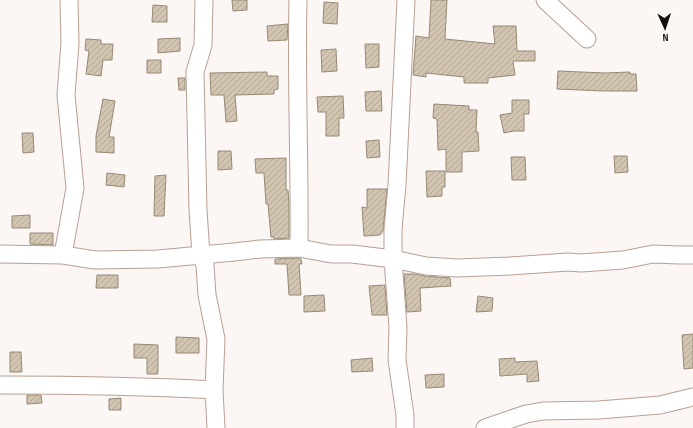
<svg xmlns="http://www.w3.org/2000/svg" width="693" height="428" viewBox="0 0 693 428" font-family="'Sofia Sans Condensed',sans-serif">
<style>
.building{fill:url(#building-hatch);stroke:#958976}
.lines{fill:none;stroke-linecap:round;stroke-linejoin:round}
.street-casing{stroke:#b6a095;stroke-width:19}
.street{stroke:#fff;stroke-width:17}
</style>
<defs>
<pattern id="building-hatch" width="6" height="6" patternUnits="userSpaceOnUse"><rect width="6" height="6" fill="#d1c5b1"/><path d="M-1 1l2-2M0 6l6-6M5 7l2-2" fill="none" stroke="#b3a897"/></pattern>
</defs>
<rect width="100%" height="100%" fill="#fcf7f5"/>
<path class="building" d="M232,0H247V10L233,11Z
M431,0H447L445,39L495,44L493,26H516L517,51H535V61H513L515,75L488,78V83H464V77L426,73V77L413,75L416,36L429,38Z
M324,2L338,3L337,24L323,23Z
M153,5L167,6V22H152Z
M288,24L287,40L268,41L267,26Z
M180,38V51L158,53V39Z
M86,39L101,40V44H113L112,60H103L101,76L86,74L89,51L85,50Z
M365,44H379V67L366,68Z
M336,49L337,71L322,72L321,50Z
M147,60H161V73H147Z
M558,71L605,73L630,72V74H636L637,91H604L557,89Z
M267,72V76H278V89L274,90V94L235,95L237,121L226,122L224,95H211L210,73Z
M178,78H185V90H179Z
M381,91L382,111H366L365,92Z
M343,96L344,118H339V136H326V112H318L317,97Z
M103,99L115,101L109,137H114V153L96,152V136Z
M512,100H529V114H524V131H514L504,133L500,115L512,113Z
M434,104L469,106V110H477L476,132H478L479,151L462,152V172H446V149L438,150L437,119L433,118Z
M22,133H33L34,152L23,153Z
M379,140L380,157L367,158L366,141Z
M218,151H231L232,169L218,170Z
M614,156H627L628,172L615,173Z
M511,157H525L526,180H512Z
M286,158V190H288L289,205V238L274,239V237H271L268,204H266L264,173H256L255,159Z
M426,171H445V187H442V196L427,197Z
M107,173L125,175L124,187L106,185Z
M166,175L164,216H154L155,176Z
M367,189H387L383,231L380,235L364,236L362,207L367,208Z
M30,215V228H12V216Z
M30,233H53V245L30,244Z
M298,258L301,259L302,264H299L301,295H289L287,264H275V259Z
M404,274H414L425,276L450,278L451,286L420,288L421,311L407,312Z
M97,275H118V288H96Z
M385,285L387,315H372L369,286Z
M324,295L325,311L304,312V296Z
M478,296L493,298L492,311L476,312Z
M693,334V368L684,369L682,335Z
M176,337L199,338V353H176Z
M134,344L158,345V374H147V358H134Z
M10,352H21L22,372H10Z
M372,358L373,371L352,372L351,360Z
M515,358V362L537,361L539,381L527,382V374L500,376L499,359Z
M444,374V387L426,388L425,375Z
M27,395H41L42,403L27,404Z
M121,398V410H109V399Z"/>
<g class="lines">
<defs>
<path id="street" d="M204,0L203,45L195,72L198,210L201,255L205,265L207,295L216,339L214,390L216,428
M298,0C296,83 300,165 299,248
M545,0L587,39
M0,254L63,255L95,260L158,259L234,252L260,249L299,248L331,254H352L393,259L426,266L457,268L510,266L568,262L581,263L623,260L653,254L679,255H693
M63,255L75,188L66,95L70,43L69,0
M0,385C71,385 142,386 214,390
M405,428V415L397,360L398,328L393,259V229L397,185L406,0
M485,428L526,414L543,411L599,410L660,405L693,397"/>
</defs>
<use href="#street" class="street-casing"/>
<use href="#street" class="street"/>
</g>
<g transform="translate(665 28) rotate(177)" stroke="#ffffff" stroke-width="3" paint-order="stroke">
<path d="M0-3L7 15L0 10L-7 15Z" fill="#160f0b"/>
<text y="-6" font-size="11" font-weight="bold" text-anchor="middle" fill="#160f0b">N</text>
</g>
</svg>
